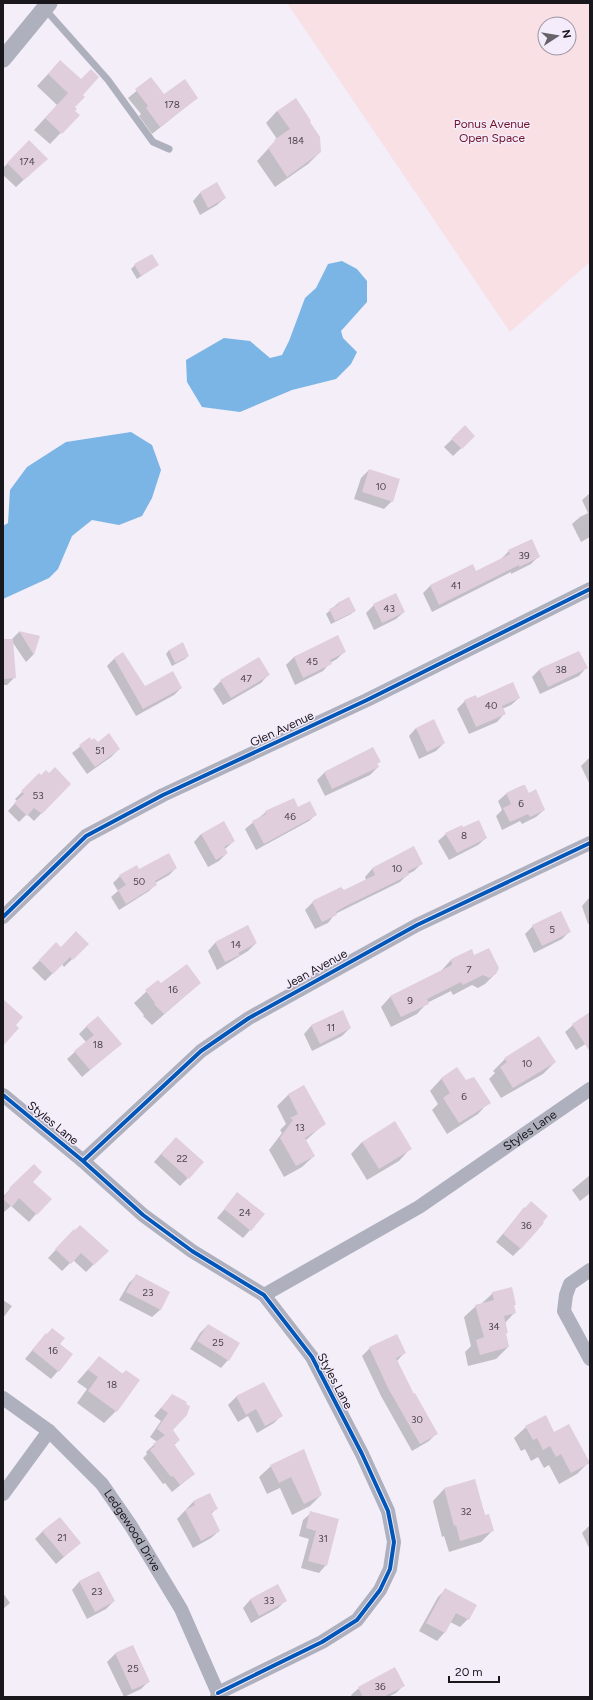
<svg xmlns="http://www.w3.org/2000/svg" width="593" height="1700" viewBox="0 0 593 1700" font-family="Figtree,sans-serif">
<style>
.green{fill:#f8e0e5;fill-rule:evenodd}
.water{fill:#7bb5e6}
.shadow{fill:#0003}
.building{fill:#e1cedd}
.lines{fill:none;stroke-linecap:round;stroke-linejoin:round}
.service{stroke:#afb0bd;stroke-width:7}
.minor{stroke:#afb0bd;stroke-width:14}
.tertiary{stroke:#afb0bd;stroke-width:17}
.cycleway-casing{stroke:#f4ebfb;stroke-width:6}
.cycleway{stroke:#0057b8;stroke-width:4}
.labels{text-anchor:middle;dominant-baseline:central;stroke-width:3;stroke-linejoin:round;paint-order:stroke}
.number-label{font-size:10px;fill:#4b444c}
.park-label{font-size:12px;fill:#701326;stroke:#f4ebfb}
.street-label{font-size:12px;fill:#19161c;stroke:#f4ebfb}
</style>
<rect width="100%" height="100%" fill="#f3eef8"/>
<path class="green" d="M287,3H590V262L510,332ZM545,24H569V48H545Z"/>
<path class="water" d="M342,261L357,269L367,281V302L341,331L343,338L357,352L351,364L336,379L292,390L240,412L202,407L187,382L186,360L224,338L250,341L270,358L282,355L289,341L305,298L316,288L328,264Z
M131,432L152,445L161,470L152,498L142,516L119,525L92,520L72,536L58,569L49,578L3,599V526L8,523L10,490L27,467L66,442Z"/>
<path class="shadow" d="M49,73L81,95L73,107L74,111L78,115L50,144L34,130L57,105L37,86Z
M151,79L164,96L197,98L152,134L139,116L141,114L128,98Z
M277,111L309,122L320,152L308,164L275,187L257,161L277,139L266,123Z
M29,142L46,159L16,187L3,175V168Z
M217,184L225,198L217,205L200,215L193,201L200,193Z
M135,265H158L137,279L131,269Z
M465,427L474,436L453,456L444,447Z
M369,470L392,501L384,509L354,499L361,478Z
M590,493V537L581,542L572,524L580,517L588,513L582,500Z
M509,551L539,556L531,564L511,574V572L432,612L423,593L430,586L475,572L501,559Z
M337,604L355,610L351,614L331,624L326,614Z
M374,605L404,612L396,619L374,630L366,613Z
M19,632L39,636L33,655L26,662L11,640Z
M338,636L345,651L337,659L330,663L323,671L295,685L286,665L294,657Z
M169,650L188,656L185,659L172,666L166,654Z
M3,651L15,677L7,685H3Z
M115,658L145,688H181L174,695L136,716L107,666Z
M586,668L579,676L540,694L532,677L540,669Z
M268,675L261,683L223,705L213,689L221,681Z
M519,698L511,705L502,709L504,714L497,722L469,734L457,709L465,701L477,699Z
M416,728L444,743L436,751L419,759L409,736Z
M90,739L91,741L119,749L111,757L87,774L72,753Z
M590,757V785L581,766Z
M380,761L377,764L378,767L370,775L325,796L317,780L324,773Z
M49,774L69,784L34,821L27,814L19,822L8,811L17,801L15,799L39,775L41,777Z
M523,786L528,794L544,810L536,817L522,824L520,821L502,830L496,816L502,810L498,801L506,794Z
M266,812L316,814L309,821L256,850L245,829Z
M462,828L486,838L478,845L449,860L438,841L446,834Z
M201,834L234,841L225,849L227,853L219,861L208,867L194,842Z
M414,848L422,863L414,871L408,874L400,882L335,914L328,923L315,929L305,910L313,902L344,891L366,880L365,877L372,869Z
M176,868L169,875L155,883L156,884L149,891L119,910L111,897L118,891L113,883L120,876L138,870Z
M589,898L590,923L588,924L582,906Z
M248,926L256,943L248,951L217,970L208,951L215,943Z
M533,926L570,931L562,939L534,953L525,934Z
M56,944L61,948L88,944L64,967L62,964L45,981L32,968Z
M474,956L495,974L485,984L478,988L472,985L453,995L451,991L427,1003L417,1014L391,1027L381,1007L391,996L441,971L451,960Z
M158,981L161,985L200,983L152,1025L143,1016L144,1015L134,1003Z
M590,1014V1041L576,1050L565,1032L573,1025Z
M87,1026L120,1044L82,1077L67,1059L86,1042L79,1034Z
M311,1026L350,1028L342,1036L312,1051L304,1034Z
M505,1059L555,1062L543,1074L501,1098L489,1079L495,1073L493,1071Z
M457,1069L465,1081L489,1102L478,1114L447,1134L432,1110L438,1104L430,1091L441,1079Z
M304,1087L324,1124L305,1141L314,1156L302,1167L284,1177L269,1150L282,1133L280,1130L286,1124L277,1106L288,1095Z
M362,1142L410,1149L399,1161L367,1180L351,1154Z
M168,1146L188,1178L180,1186L154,1162Z
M590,1175V1196L589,1194L580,1201L572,1190Z
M16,1182H32L36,1214L29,1222L11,1206L3,1213V1197Z
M238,1193L250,1230L243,1238L217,1218Z
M524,1209L521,1248L513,1256L496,1242Z
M67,1238L107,1251L86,1272L73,1260L62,1271L48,1258Z
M137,1275L169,1292L160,1310L152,1317L119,1300L129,1283Z
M493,1293L515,1304L513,1306L515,1312L505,1323L507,1332L505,1334L508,1347L496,1359L468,1366L465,1352L471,1346L464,1317L476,1306L481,1304Z
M3,1300L12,1306L3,1318Z
M208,1325L228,1360L221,1368L190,1349L200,1333Z
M46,1334L58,1371L51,1379L25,1359Z
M370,1348L405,1352L397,1361L413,1395L437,1433L429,1441L412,1451L381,1396L362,1356Z
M99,1357L122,1374L126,1371L116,1411L104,1423L77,1403L87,1389L77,1382Z
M264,1384L282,1415L274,1423L257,1433L248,1416L238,1422L228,1405L236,1397Z
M172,1395L184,1404L172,1430L179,1440L174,1445L194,1474L172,1492L165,1483L163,1484L143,1458L147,1454L146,1452L157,1442L150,1437L161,1421L154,1416Z
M526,1427L554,1433L588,1463L577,1474L559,1484L549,1465L544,1468L538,1457L531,1461L525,1449L521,1451L514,1438Z
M303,1450L321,1495L310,1506L292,1515L280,1488L267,1494L259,1477L271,1466Z
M474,1480L485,1516L492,1531L481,1542L449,1552L444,1536L442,1537L433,1501L444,1489Z
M209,1494L217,1508L211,1514L219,1531L211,1538L193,1548L177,1519L193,1502Z
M311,1513L326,1565L319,1573L301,1568L309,1539L299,1536L303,1520Z
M590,1525V1550L582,1533Z
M43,1531L80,1543L56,1564L35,1539Z
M98,1572L114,1601L106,1609L87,1619L72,1590L79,1582Z
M277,1585L286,1600L278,1608L251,1623L243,1608L250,1600Z
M445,1590L468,1619L460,1627L450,1622L444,1633L437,1641L419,1631L438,1597Z
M3,1593L10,1603L3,1609Z
M132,1646L149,1681L141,1689L124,1697L107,1662L115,1654Z
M404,1685L396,1693L388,1697H352L351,1695L359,1688Z"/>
<path class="building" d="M60,60L81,79L91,69L99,77L83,95L85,97L75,107L77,109L75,111L80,115L62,134L45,118L68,93L48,74Z
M151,77L164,94L185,79L198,98L160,127L146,108L148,106L135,89Z
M296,98L311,121L310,122L320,137L321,152L287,177L268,148L275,141L274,140L290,129L277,111Z
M29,140L48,159L24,180L7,163Z
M217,182L226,198L208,208L200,192Z
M152,254L159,265L141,276L134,264Z
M465,425L475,436L462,449L451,439Z
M369,469L400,479L393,502L362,492Z
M532,539L540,557L519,567V565L439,605L430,585L473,564L476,571L510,554L508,550Z
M396,593L405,612L382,623L373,604Z
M349,597L356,611L335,621L329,609L338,605L337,603Z
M19,631L40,636L34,655Z
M338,635L346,652L330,660L332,664L303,678L294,657Z
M3,639H13L16,678L3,679Z
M183,642L189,656L175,663L169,650Z
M579,651L588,668L548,687L539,669Z
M123,652L145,686L173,671L182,688L143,709L114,658Z
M259,657L270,675L231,698L220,680Z
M513,682L520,698L502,706L506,714L476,727L464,700L476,695L477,698Z
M434,719L445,743L427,752L416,728Z
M109,733L120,749L95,767L79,745L90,737L91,740L94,738L98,742Z
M373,747L381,762L377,763L379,767L332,789L324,772Z
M55,767L71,784L42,814L34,808L27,816L14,803L24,794L21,791L39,773L41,775L46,770L49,773Z
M523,785H525L529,793L536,789L545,810L530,817L528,814L510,822L503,808L511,804L506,793Z
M294,798L298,807L310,801L317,815L264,844L252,821L266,814L265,811Z
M479,820L487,838L457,853L445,833L462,825L463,827Z
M224,821L235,841L224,847L228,853L216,860L201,834Z
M414,846L423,864L408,871L409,875L344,907L336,912L337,915L322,922L312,902L314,900L341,887L344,890L375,875L372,868Z
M169,853L177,868L155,881L157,885L126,904L118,890L126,885L119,875L137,865L139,869Z
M561,911L571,932L542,946L532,925Z
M248,925L257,943L238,953L240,955L225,962L215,942Z
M76,931L89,944L73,960L70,957L53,974L39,960L56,942L61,947Z
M489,948L499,968L496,974L489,978L483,975L463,985L461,982L427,999L429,1004L401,1017L390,996L452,965L451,959L472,949L474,955Z
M187,964L201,983L164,1014L154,1004L155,1003L145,990L158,980L161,983Z
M3,999L23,1017L16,1025L19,1028L3,1046Z
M343,1010L351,1028L320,1044L311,1025Z
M590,1012V1052L572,1024Z
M98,1016L122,1044L90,1070L74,1051L94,1035L86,1026Z
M539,1036L556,1062L513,1088L500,1067L507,1062L504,1058Z
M457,1067L466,1080L474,1077L491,1103L459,1123L443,1098L450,1093L441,1078Z
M304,1085L326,1124L305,1138L315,1156L296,1166L280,1138L293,1120L290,1118L298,1114L288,1094Z
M395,1121L412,1149L379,1169L362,1142Z
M176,1137L204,1162L189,1179L161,1154Z
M34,1164L42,1172L33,1182L52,1199L37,1215L19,1198L12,1207L3,1199L10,1189L9,1188Z
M237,1192L265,1214L251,1231L224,1209Z
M531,1201L548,1216L543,1222L544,1223L521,1249L503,1234L524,1207L525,1208Z
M80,1225L109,1251L94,1265L81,1253L71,1264L55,1249L74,1229L75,1230Z
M136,1274L170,1292L161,1310L126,1292Z
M512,1287L516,1305H514L516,1313L504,1316L508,1333H506L509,1347L480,1355L476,1340L484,1337L475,1305L494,1300L492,1292Z
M208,1324L240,1343L229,1361L197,1341Z
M52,1328L65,1338L60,1344L73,1354L59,1372L32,1350L46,1333L47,1334Z
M397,1334L406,1353L396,1358L414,1394L415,1393L438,1434L420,1444L388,1388L369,1347Z
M99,1356L123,1374L126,1370L140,1380L117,1412L88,1391L98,1377L88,1370Z
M264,1382L283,1416L265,1426L256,1409L246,1415L236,1396Z
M172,1394L187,1402L186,1404L190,1406L187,1415L173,1430L180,1440L174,1444L195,1474L180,1485L173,1476L171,1477L150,1450L155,1446L153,1444L165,1435L157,1429L168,1413L161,1408Z
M546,1415L554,1432L569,1424L590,1463L571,1473L561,1454L556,1457L550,1446L543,1450L537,1438L533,1440L525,1426Z
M304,1449L322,1495L304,1504L291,1477L279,1483L270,1465Z
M475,1479L485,1515L489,1514L494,1531L460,1541L456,1525L454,1526L444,1488Z
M210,1493L218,1509L211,1512L220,1531L201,1541L185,1510L195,1505L193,1501Z
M310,1511L339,1519L327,1566L308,1561L316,1531L306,1528Z
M60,1517L81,1543L64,1557L42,1531Z
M99,1571L115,1601L95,1612L79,1581Z
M278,1584L287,1601L259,1616L250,1599Z
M445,1588L477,1605L469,1620L456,1613L445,1633L426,1623Z
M133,1645L150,1682L132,1690L115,1653Z
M395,1667L405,1686L383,1697H363L358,1687Z"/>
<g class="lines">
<path class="service" d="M44,8L108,80L153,142L169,149"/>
<g class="minor">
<path d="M3,917L86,836L163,795L367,700L590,589"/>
<path d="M3,1095L83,1161L143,1215L192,1251L264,1295L312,1357L362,1454L388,1511L394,1542L390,1569L380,1590L357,1620L322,1642L218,1693"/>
<path d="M83,1161L201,1051L249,1018L417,925L590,843"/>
<path d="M590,1270L570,1284L566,1295L564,1311L590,1359"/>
<path id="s1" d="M264,1295L419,1207L590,1089"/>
<path id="s2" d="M3,1398L49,1431L102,1484L131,1526L181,1609L218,1693L217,1697"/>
<path d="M3,1494L49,1431"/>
</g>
<path class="tertiary" d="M3,59L49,3"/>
<defs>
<path id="cycleway" d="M3,917L86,836L163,795L367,700L590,589
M3,1095L83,1161L143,1215L192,1251L264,1295L312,1357L362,1454L388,1511L394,1542L390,1569L380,1590L357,1620L322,1642L218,1693
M83,1161L201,1051L249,1018L417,925L590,843"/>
</defs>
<use href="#cycleway" class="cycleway-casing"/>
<use href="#cycleway" class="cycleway"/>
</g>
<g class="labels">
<g class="number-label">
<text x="172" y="104">178</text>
<text x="296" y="140">184</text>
<text x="27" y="161">174</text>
<text x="381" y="486">10</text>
<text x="524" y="555">39</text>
<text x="456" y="585">41</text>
<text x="389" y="608">43</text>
<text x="312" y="661">45</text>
<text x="561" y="669">38</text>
<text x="246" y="678">47</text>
<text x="491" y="705">40</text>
<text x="100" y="750">51</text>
<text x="38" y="795">53</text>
<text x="521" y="803">6</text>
<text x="290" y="816">46</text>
<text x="464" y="835">8</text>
<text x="397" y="868">10</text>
<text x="139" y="881">50</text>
<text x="552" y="929">5</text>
<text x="236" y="944">14</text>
<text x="469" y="969">7</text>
<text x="173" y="989">16</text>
<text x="410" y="1000">9</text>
<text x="331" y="1027">11</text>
<text x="98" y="1044">18</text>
<text x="527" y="1063">10</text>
<text x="464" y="1096">6</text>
<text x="300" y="1127">13</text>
<text x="182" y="1158">22</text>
<text x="245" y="1212">24</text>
<text x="526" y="1225">36</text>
<text x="148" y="1292">23</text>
<text x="494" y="1326">34</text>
<text x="218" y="1342">25</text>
<text x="53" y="1350">16</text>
<text x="112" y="1384">18</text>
<text x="417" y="1419">30</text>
<text x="466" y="1511">32</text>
<text x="62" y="1537">21</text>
<text x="323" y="1538">31</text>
<text x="97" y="1591">23</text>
<text x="269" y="1600">33</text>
<text x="133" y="1668">25</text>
<text x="380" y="1686">36</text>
</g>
<g class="park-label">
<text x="492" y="124">Ponus Avenue<tspan x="492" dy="14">Open Space</tspan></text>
</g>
<g class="street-label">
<text transform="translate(282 729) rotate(-25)">Glen Avenue</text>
<text transform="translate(316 969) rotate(-29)">Jean Avenue</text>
<text transform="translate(53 1123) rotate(39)">Styles Lane</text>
<text stroke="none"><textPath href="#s1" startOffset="313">Styles Lane</textPath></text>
<text transform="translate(335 1381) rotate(62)">Styles Lane</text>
<text stroke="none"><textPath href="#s2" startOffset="187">Ledgewood Drive</textPath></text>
</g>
</g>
<rect width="593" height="1700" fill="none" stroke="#19161c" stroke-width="8"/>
<g transform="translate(557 36) rotate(78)"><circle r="19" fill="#f4ebfb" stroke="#9c96a2"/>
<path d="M0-3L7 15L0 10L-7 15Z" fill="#656269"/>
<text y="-6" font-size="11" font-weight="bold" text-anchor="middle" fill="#19161c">N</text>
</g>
<path d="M449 1676v6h50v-6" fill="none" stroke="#19161c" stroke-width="2"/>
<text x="455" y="1676" font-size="12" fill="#19161c" stroke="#f4ebfb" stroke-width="3" paint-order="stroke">20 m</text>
</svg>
